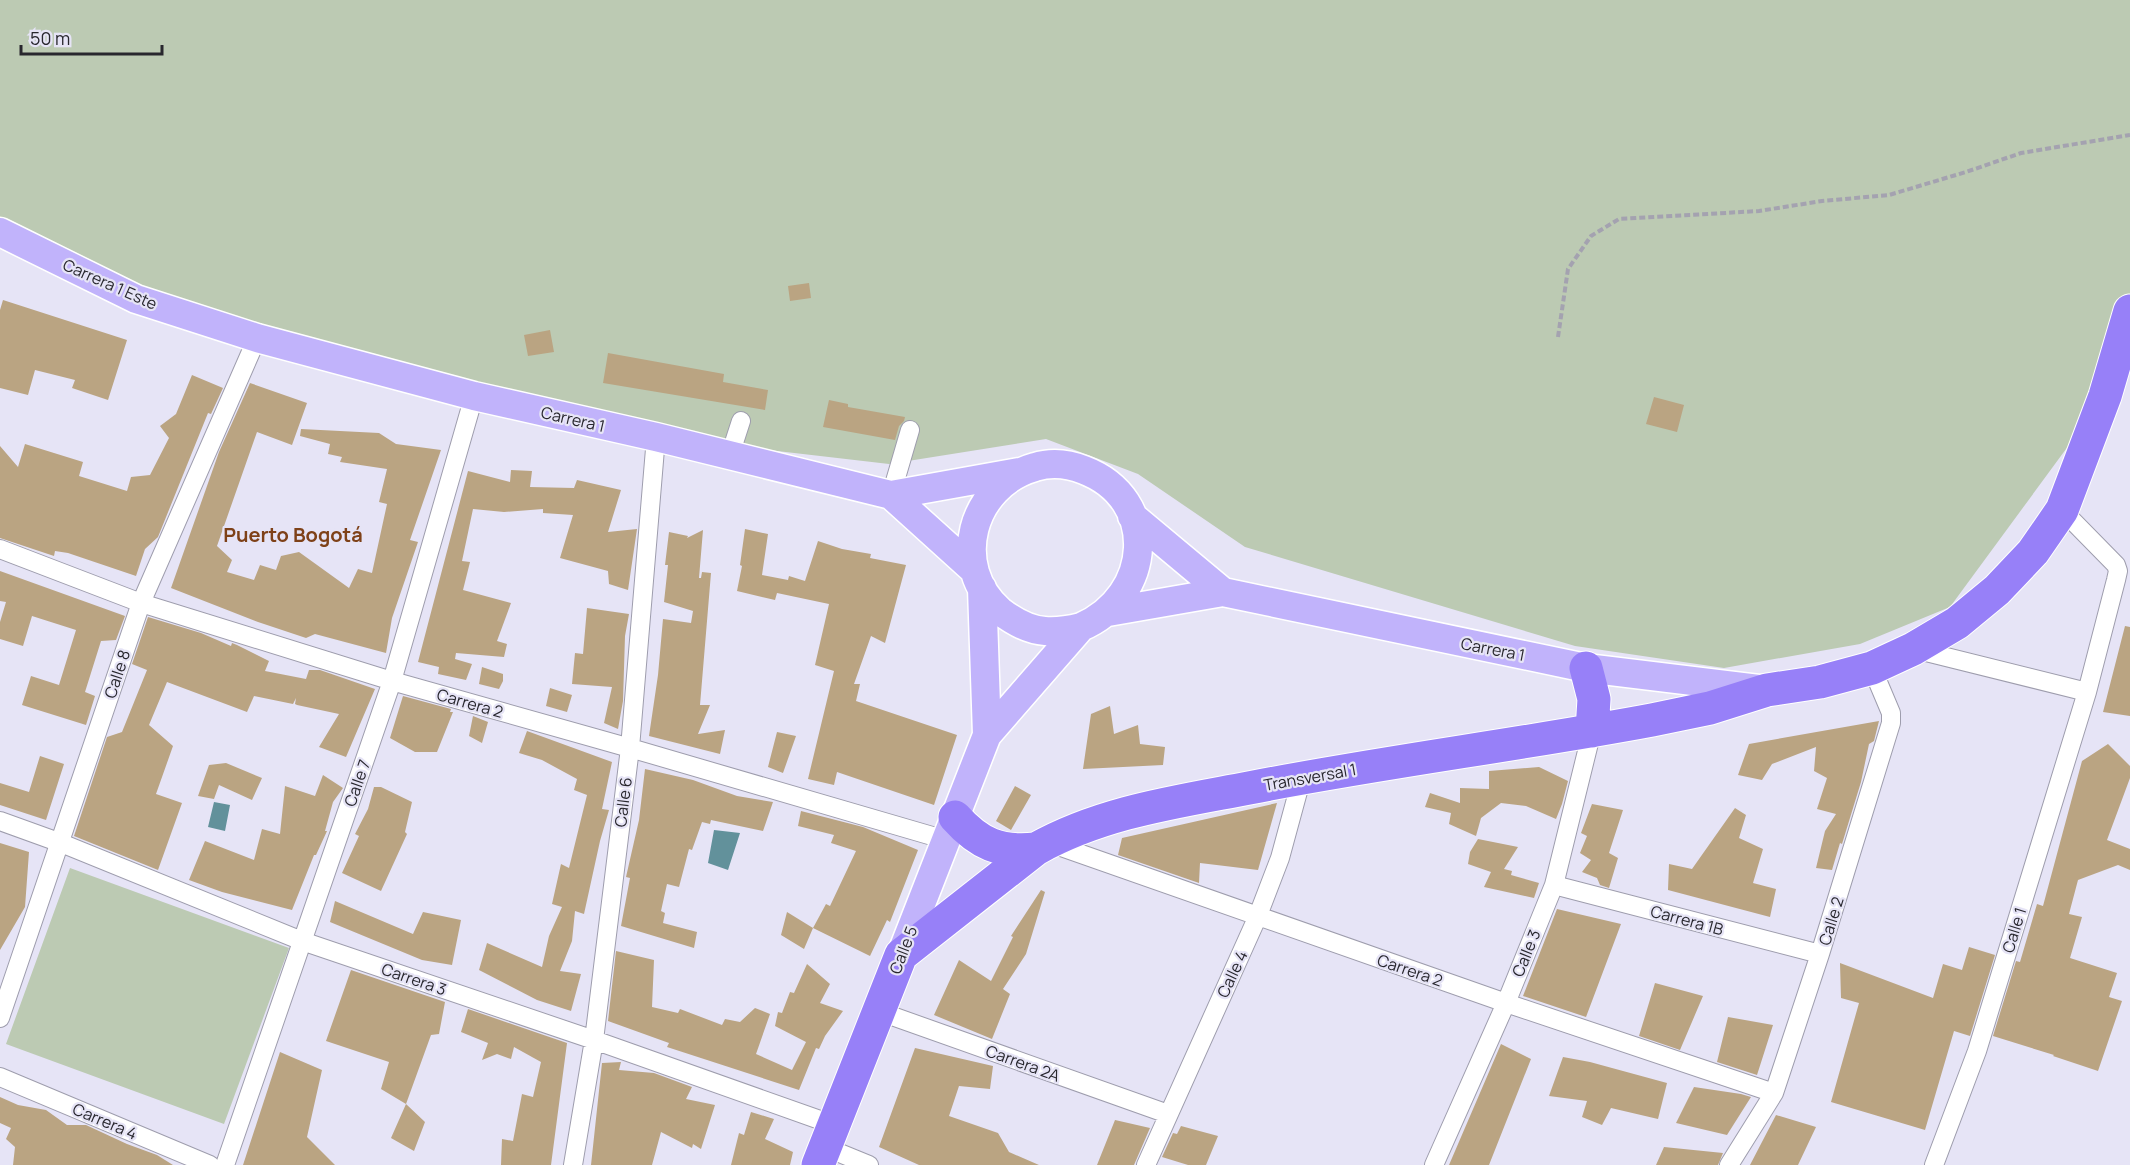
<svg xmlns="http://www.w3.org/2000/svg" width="2130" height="1165" viewBox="0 0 2130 1165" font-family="Manrope,sans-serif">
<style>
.green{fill:#bccab3}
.water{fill:#62919b}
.building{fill:#baa482}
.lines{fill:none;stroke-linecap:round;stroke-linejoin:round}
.street-casing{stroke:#9e9dad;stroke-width:20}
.primary-casing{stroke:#fff;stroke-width:31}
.highway-casing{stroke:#fff;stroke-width:35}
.path{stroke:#a4a2b0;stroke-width:4;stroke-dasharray:6 3;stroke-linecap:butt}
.street{stroke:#fff;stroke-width:18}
.primary{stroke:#c1b3fb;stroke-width:28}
.highway{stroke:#9780f8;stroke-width:33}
.labels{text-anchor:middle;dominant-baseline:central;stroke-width:4.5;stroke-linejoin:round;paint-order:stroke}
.street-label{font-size:16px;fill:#28272e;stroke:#e6e4f6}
.quarter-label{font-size:20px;font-weight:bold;fill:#7e4118;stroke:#e6e4f6}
</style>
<rect width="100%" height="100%" fill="#e6e4f6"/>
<path class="green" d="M0,0H2130V311L2105,396L1950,607L1860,644L1724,668L1575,646L1245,547L1138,474L1046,439L889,464L656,437L257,338L0,232Z
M70,868L289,948L224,1124L6,1044Z"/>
<path class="water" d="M214,802L230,805L225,831L208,827Z
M714,830L740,833L728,870L708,863Z"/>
<path class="building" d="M809,283L811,298L790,301L788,286Z
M3,300L127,340L108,400L72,388L75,380L35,370L28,395L0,388V310Z
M550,330L554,352L528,356L524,335Z
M608,353L724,374L723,382L768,390L765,410L603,383Z
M192,375L223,388L211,414L208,413L158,537L145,549L136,576L68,553L55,551L54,556L0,538V446L18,467L25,444L83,462L79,476L127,491L131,477L150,475L169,438L160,426L176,414Z
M250,383L307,403L292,445L257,432L217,546L232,560L227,572L254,580L260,565L276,570L281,556L299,552L349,588L358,569L372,573L387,504L379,502L387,469L340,462L342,457L328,454L330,444L300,436L301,429L379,433L396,444L441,450L410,540L418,542L392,618L386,653L315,634L306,638L258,622L171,588L219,452Z
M1654,397L1684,405L1677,432L1646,424Z
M829,400L848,404V407L905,417L904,421L899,426L895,440L823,427Z
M511,470L532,471L530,487L574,488L577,480L621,490L608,532L637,529L628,590L609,584L608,571L560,558L573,515L543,513V509L504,512L473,509L462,561L470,562L463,590L511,603L497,641L507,644L504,657L456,653L455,659L472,664L466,680L438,674L439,667L418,662L468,471L510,482Z
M745,529L768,534L762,575L788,580L789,576L805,581L818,541L842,549L871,554L870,558L906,565L885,643L871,636L854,684H860L856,701L957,735L934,805L837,772L834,785L808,779L834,671L815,665L829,604L777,593L775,600L737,591L742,566L740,565Z
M703,530L699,578H701L702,572L711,573L700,705H710L698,734L725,730L720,754L649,736L658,675L663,619L691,623L693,611L664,602L668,565H665L669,532L688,536L687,538Z
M0,571L125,616L116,640L101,641L85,692L95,696L86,725L22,705L31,676L59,685L76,630L32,616L23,646L0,639V622L6,602L0,601Z
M587,608L629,614L625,636L623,701L618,729L604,723L612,687L572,684L575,653L583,654Z
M148,617L201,633L231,646L232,643L237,645L269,661L265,671L306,679L309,670H320L375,689L346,757L319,747L339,714L297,705L295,704L296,698L293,704L254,696L247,712L167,682L149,725L173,746L156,794L182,803L158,870L74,836L107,737L122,732L147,670L132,664Z
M2125,626L2130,627V716L2103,712Z
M482,667L503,674V681L499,689L479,684Z
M550,688L572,695L567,712L546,706Z
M403,696L451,709L450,712H453L437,752H415L390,738Z
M1110,706L1114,734L1138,725L1140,744L1165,747L1163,765L1083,769L1091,714Z
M473,716L488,722L482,743L469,736Z
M1879,721L1874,741L1869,744L1861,782L1842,844L1840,843L1832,870L1816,868L1825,831L1836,814L1817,809L1827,778L1814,771L1816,747L1772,764L1762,780L1738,775L1749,744Z
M527,731L612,762L602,809L609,810L600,841L584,914L575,911L572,941L560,971L581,974L571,1011L537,1000L479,970L487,943L542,967L549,936L562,907L552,904L561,864L569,868L587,795L574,790L577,779L542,760L519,753Z
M777,732L796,736L783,773L768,767Z
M2108,744L2130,766V778L2107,840L2130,849V870L2118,865L2078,880L2069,914L2082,917L2070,958L2117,973L2109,997L2122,1001L2098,1071L2053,1056L2054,1055L1993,1036L2016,961L2020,962L2037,904L2043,906L2082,761Z
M40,756L64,764L46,820L0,805V783L29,792Z
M226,763L262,778L252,800L219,785L214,799L198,796L209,765Z
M1539,767L1568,781L1562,804L1556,819L1526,806L1501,803L1481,818L1476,836L1449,824L1451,813L1425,807L1430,793L1460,803V788L1489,789V771Z
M645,769L693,780L737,796L773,802L763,831L711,820L710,824L702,822L692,850L689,849L679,887L667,884L661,911L665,913L663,923L697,932L694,948L621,926L630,878L626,877L639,820Z
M323,775L343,788L333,802L325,831H327L316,855H314L292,910L222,892L189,880L205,841L254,860L262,829L280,834L285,786L315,796Z
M1015,786L1031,795L1011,830L996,821Z
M374,787H381L412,802L405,832L407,834L381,891L342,873L359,836L355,834L368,809Z
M1277,803L1258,870L1200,863L1199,883L1118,855L1122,838Z
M1592,804L1623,810L1609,853L1618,858L1609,888L1600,885L1597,878L1582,872L1591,860L1580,853L1587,836L1581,833Z
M1735,808L1746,815L1739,838L1763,849L1753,883L1776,889L1770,917L1668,890L1669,864L1692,869Z
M801,811L863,827L918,850L890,922L887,920L870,956L813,928L826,904L830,906L856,851L831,843L834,835L798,826Z
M1478,839L1518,847L1504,869L1512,871L1511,875L1539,883L1534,898L1484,887L1491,872L1468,864L1470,852Z
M0,843L29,852L25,907L0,950Z
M1041,890L1045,892L1026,954L1003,989L1010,994L992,1039L934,1015L959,960L991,981L1013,937L1011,936Z
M335,901L413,934L423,912L461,920L452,965L422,960L330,922Z
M1557,909L1621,924L1586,1017L1523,996Z
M787,912L813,928L804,949L781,935Z
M1969,947L1995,955L1970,1036L1954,1031L1925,1130L1831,1102L1859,1003L1841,998L1840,963L1933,998L1943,964L1962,970Z
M616,951L654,960L652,1007L678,1013L680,1009L722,1025L725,1019L740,1022L755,1008L770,1014L756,1054L792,1070L806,1042L775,1026L778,1012L782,1013L790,992L794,993L807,964L830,984L820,1003L843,1011L825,1036L819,1049L816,1048L799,1090L667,1047L669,1043L608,1021Z
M351,970L445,1002L439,1034L431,1035L406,1104L381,1089L389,1062L326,1041Z
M1655,983L1703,996L1680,1050L1639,1036Z
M468,1009L567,1043L551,1165H501L502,1139L513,1141L522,1094L533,1097L541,1062L514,1047L511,1059L497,1054L482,1060L488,1043L461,1032Z
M1728,1017L1773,1025L1757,1075L1717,1062Z
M1501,1044L1531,1059L1489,1165H1449Z
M915,1048L993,1066L990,1089L959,1086L949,1116L998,1133L1009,1152L1039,1165H919L879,1147Z
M280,1052L322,1070L307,1137L335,1165H243Z
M1563,1057L1590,1062L1667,1083L1658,1119L1611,1108L1602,1125L1582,1117L1587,1101L1549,1096Z
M621,1062L619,1070L654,1073L692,1087L686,1099L715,1105L701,1149L693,1144L692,1148L661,1132L652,1165H591L602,1063Z
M1694,1087L1741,1094L1751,1097L1727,1135L1676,1123Z
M0,1097L18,1105L46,1110L67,1125H86L127,1144L157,1155L173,1165H13L15,1147L6,1139L11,1128L0,1123Z
M406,1104L425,1122L414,1151L391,1138Z
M751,1112L774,1119L765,1139L793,1152L790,1165H731L739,1133L744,1135Z
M1776,1115L1816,1127L1798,1165H1750Z
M1115,1120L1150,1128L1134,1165H1097Z
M1181,1126L1218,1136L1206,1165H1188L1162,1157L1173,1133L1177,1134Z
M1664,1147L1723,1153L1718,1165H1656Z"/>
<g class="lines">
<defs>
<path id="street" d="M730,455L741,421
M891,495L910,430
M0,549L141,603L392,681L630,748L946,840
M1914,649L2087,692
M0,821L61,843L302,941L594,1040L834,1125
M1047,842L1506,1003L1774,1093
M1554,885L1820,954
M878,1011L1168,1114
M0,1018L141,603L257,338
M0,1077L210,1165
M825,1147L869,1165
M225,1165L392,681L474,396
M573,1165L594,1040L630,748L656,437
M1146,1165L1257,918L1280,858L1302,777
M1434,1165L1506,1003L1554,885L1592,731
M1729,1165L1774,1093L1820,954L1891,723V713L1872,668
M1934,1165L1977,1051L2087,692L2116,580L2118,571L2116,565L2062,510"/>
<path id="primary" d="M0,232L136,299L257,338L474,396L656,437L891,495L1019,472
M891,495L974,570
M1132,516L1223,592
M982,588L987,735
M1108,612L1223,592L1586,668L1767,690
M901,955L987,735L1081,627C1153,596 1160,499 1084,470C1069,464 1051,462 1035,467C971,485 949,566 1000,611C1013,621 1029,630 1045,631C1058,632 1069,630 1081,627"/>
<path id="highway" d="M1586,668L1594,699L1592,731
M955,817C979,844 1000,853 1036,849
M818,1165L901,955L1036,849C1102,812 1176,802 1249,788C1382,762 1518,745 1652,720L1710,708L1767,690L1820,682L1872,668L1913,649L1957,623L1997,590L2033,552L2062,510L2105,396L2130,311"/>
</defs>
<use href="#street" class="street-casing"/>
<use href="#primary" class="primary-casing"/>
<use href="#highway" class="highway-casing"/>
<path class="path" d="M1558,337L1568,269L1591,236L1619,219L1759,211L1822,201L1889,195L1966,172L2021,153L2130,135"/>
<use href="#street" class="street"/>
<use href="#primary" class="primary"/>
<use href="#highway" class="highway"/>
</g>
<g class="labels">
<g class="street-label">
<text transform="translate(110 284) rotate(24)">Carrera 1 Este</text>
<text transform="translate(573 419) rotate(13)">Carrera 1</text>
<text transform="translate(1493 649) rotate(11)">Carrera 1</text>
<text transform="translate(117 674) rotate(-72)">Calle 8</text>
<text transform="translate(470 703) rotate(16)">Carrera 2</text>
<text transform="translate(1310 777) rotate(-10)">Transversal 1</text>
<text transform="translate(357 783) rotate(-71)">Calle 7</text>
<text transform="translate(623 802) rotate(-83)">Calle 6</text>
<text transform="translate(1687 920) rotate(15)">Carrera 1B</text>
<text transform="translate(1831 921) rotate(-73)">Calle 2</text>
<text transform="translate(2014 930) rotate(-73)">Calle 1</text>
<text transform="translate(903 950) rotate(-69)">Calle 5</text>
<text transform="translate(1526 953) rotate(-68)">Calle 3</text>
<text transform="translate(1410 970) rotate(19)">Carrera 2</text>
<text transform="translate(1232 974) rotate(-65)">Calle 4</text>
<text transform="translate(414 979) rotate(19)">Carrera 3</text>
<text transform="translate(1023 1063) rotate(20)">Carrera 2A</text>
<text transform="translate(105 1121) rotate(23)">Carrera 4</text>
</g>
<g class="quarter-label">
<text x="293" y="534">Puerto Bogotá</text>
</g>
</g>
<path d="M21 45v9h141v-9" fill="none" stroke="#28272e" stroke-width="3"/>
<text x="30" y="45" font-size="18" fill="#28272e" stroke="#e6e4f6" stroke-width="4.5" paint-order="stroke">50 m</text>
</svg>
